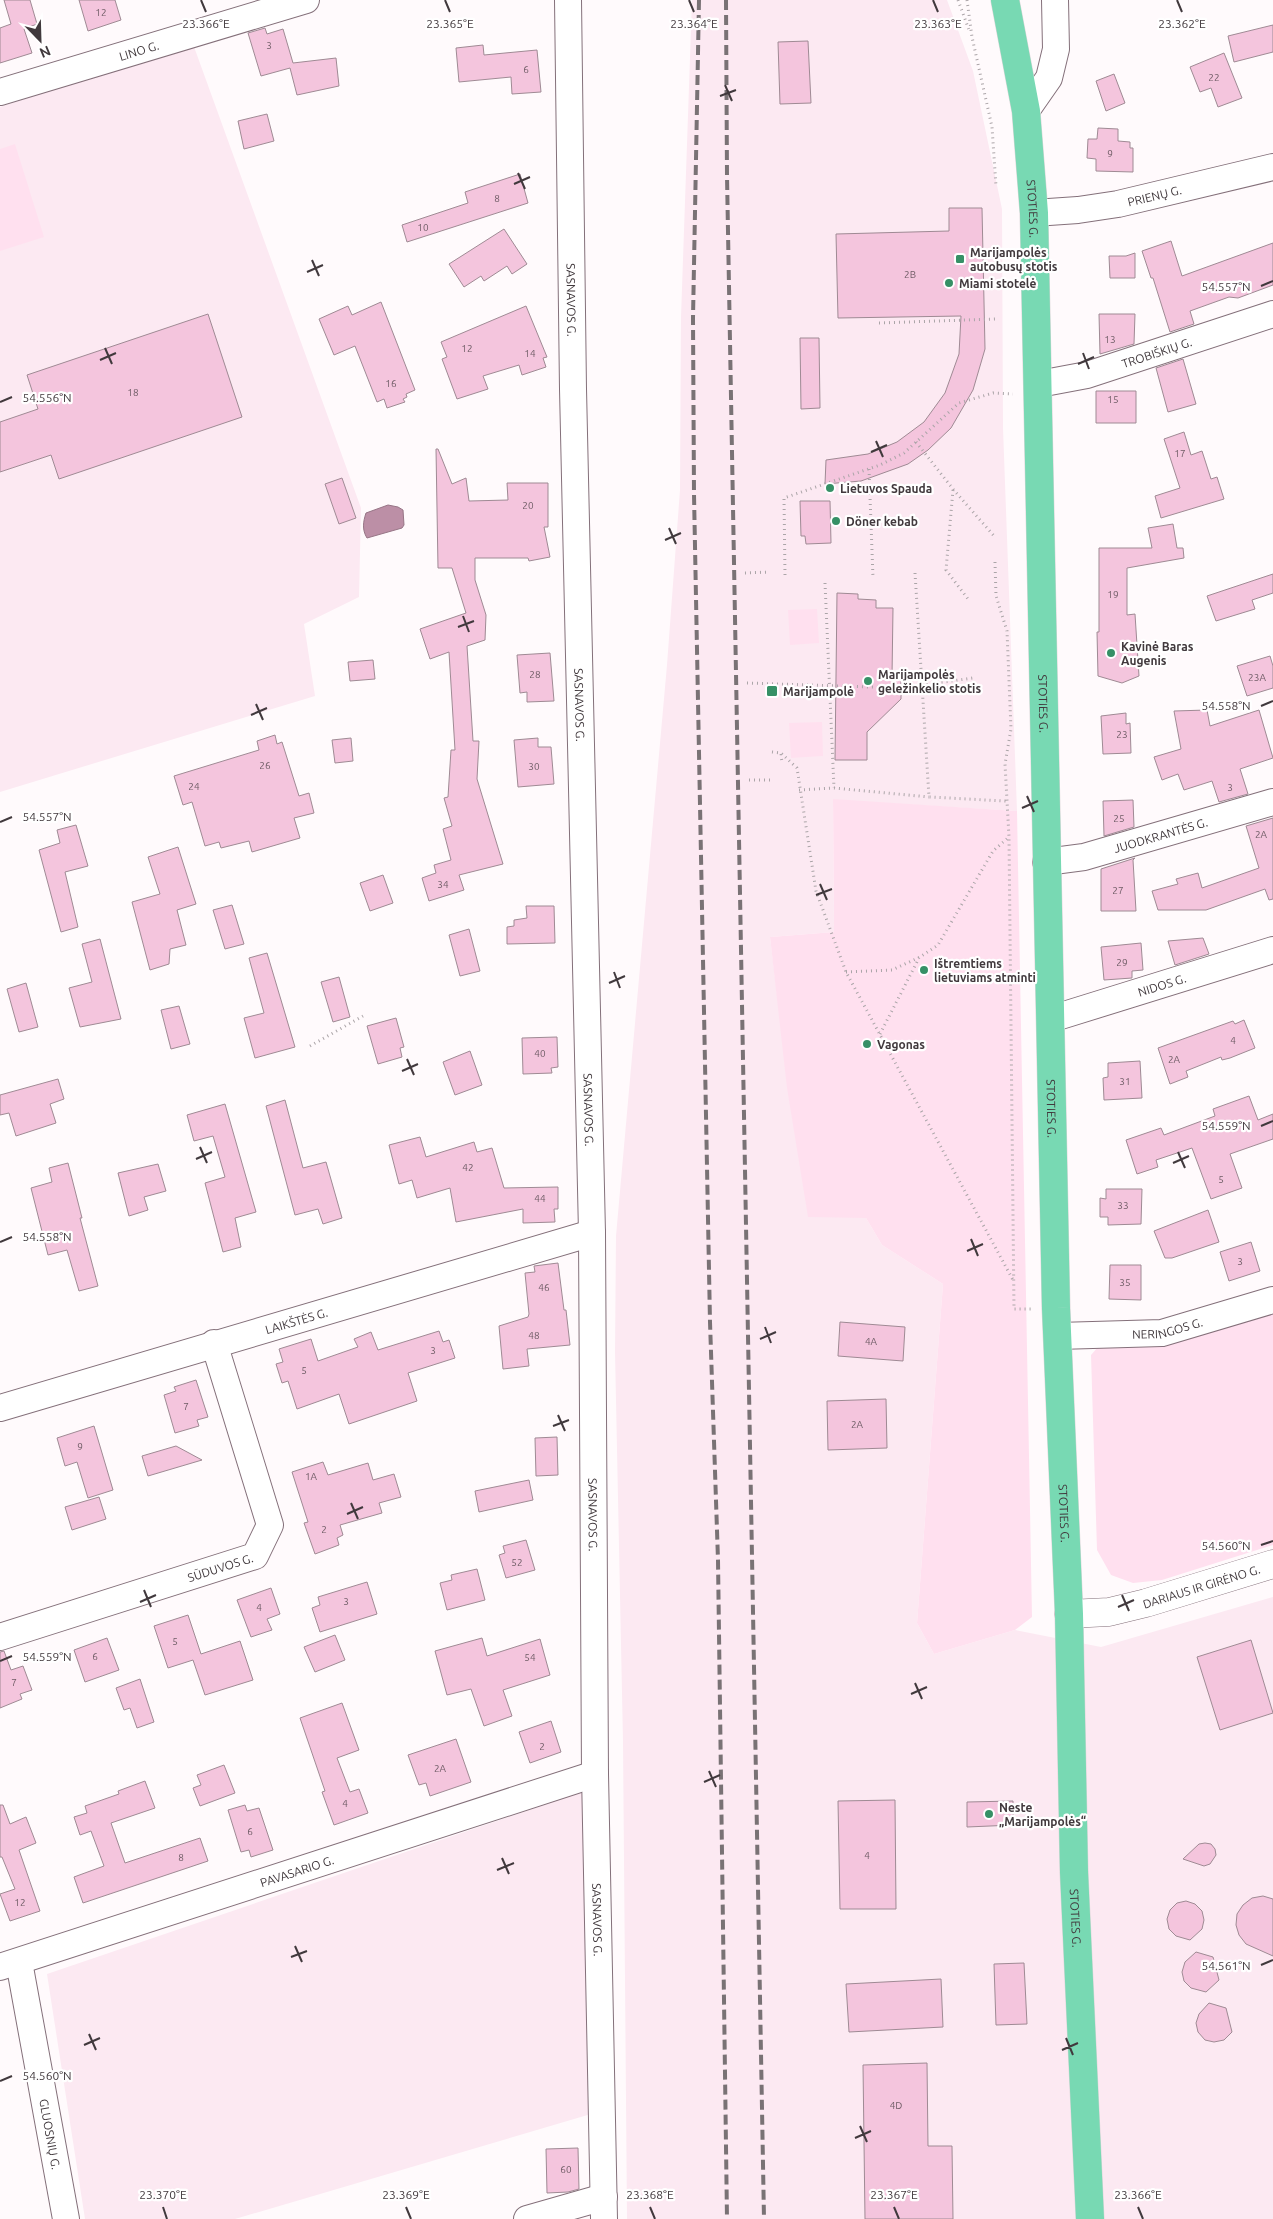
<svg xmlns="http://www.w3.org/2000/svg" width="1273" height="2219" viewBox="0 0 1273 2219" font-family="Ubuntu,sans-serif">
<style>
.built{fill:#fce9f2}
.green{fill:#ffe0ef}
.water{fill:#bc8fa6;stroke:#977586}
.building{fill:#f4c5dd;stroke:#9f8a94}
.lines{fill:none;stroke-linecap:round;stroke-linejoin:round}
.minor-casing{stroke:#84707a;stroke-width:28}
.tertiary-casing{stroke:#84707a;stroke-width:29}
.primary-casing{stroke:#d9d7d8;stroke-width:29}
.path{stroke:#aba5a8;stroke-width:3;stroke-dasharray:1 4;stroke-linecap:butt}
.minor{stroke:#fff;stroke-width:26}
.tertiary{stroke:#fff;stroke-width:28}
.primary{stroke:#78d9b3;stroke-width:28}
.rail{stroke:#797275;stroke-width:4;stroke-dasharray:10 5;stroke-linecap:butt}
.ticks{fill:none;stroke:#41393d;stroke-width:2}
.poi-dot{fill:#369066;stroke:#fff;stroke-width:2}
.labels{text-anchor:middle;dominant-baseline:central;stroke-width:4.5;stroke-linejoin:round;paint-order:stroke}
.number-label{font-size:10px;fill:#6e5c65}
.street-label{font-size:12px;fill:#41393d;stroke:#fff}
.poi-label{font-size:12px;font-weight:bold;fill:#41393d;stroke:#fff;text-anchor:start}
.ticks-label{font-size:12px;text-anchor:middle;fill:#41393d;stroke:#fff;stroke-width:4.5;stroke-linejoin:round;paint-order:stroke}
</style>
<rect width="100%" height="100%" fill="#fffafc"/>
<path class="built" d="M692,0H947L973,71L1002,209L1003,428L1017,811L833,800L834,932L770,937L777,994L866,1218L882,1245L943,1284L917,1623L934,1654L1015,1630L1101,1647L1273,1597V2219H627L623,1741L615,1352L616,1236L667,665L680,490L681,317Z
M193,44L361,508L359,597L304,624L315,696L0,792V107Z
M585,1791L591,2114L235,2219H85L47,1974Z"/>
<path class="green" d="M15,144L44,237L0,251V149Z
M817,609L819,643L790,645L788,610Z
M822,722L823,756L791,758L789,723Z
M833,799L1017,811L1032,1617L1015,1630L934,1654L917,1623L943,1284L882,1245L866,1218L808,1217L787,1088L770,937L834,932Z
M1273,1313V1545L1162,1580L1133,1583L1111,1575L1097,1550L1091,1355L1098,1347Z"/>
<path class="water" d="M388,505L398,507L403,510L404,525L402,528L367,538C362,530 363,522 366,513Z"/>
<path class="building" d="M4,0H30L37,24L24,29L32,53L0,63V28L11,24Z
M79,0H115L121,20L88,31Z
M1273,25V52L1234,62L1228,36Z
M265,28L267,34L283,29L293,63L336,58L339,86L297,95L290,68L261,76L248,33Z
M808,41L811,103L780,104L778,42Z
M483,45L484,55L537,50L541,92L512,94L511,77L459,82L456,48Z
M1224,53L1242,98L1218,107L1211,88L1200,92L1190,67Z
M1114,74L1125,103L1106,111L1096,81Z
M267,114L274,141L244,149L238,121Z
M1098,128L1118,129V141L1130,142V148H1133V172L1096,171V159L1087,158L1088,139H1097Z
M520,174L528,203L407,242L402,225L468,203L465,192Z
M949,208H982L985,349L973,390L951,428L928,450L908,464L861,481L825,484L826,460L868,454L897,442L924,422L945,393L959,354L961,316L838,318L836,234L949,231Z
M504,229L527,264L512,274L507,266L484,281L481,276L464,287L449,264Z
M1171,241L1182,276L1273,243V285L1238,298L1229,297L1190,311L1194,324L1170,332L1153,278H1151L1142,251Z
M1135,253V278H1110L1109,256H1126Z
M381,302L415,390L406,394L407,397L403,399L405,402L387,408L384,399L377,402L355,346L334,355L319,319L348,306L352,315Z
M526,306L547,357L543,358L546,367L522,375L519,365L483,376L488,389L457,399L442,359L447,357L441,342Z
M208,314L242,417L59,479L51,455L0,472V422L38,409L27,375Z
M1099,314H1135L1134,344L1100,354Z
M800,338H819L820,408L801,409Z
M1183,359L1196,404L1168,412L1156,368Z
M1096,391H1136V423H1096Z
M1184,432L1191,455L1202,451L1211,479L1217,477L1224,499L1161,518L1155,496L1180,488L1164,439Z
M436,449H438L452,484L466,478L469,501L508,500L507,483H548V527H544L550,557L529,561L528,558H475V580L486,615L485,640L467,646L473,741H479L477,779L503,864L459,875L464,890L429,901L422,878L436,873L434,865L451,860L443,829L452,826L444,798L448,797L451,750H455L449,652L430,659L420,629L466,613L452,568H438Z
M342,478L356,518L339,524L325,484Z
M800,501H830L831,543L806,544L805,536H801Z
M1173,524L1177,548H1183L1184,558L1127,568V615L1135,614L1139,676L1122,683L1098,676L1097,632H1099V548H1152L1148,528Z
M1273,574V593L1252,600L1255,609L1216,621L1207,596Z
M837,593L858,594V599L876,600V608H893L892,676L901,677V699L867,732V760H835Z
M550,653L554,701L527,702V692L520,693L517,655Z
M1270,656L1273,666V688L1247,696L1237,666Z
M373,660L375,679L350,681L348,662Z
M1207,710L1210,726L1259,710L1273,758L1240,769L1248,794L1219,802L1212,781L1184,790L1178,774L1162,780L1154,757L1181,749L1174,711Z
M1126,713V724L1130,723L1131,753L1103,754L1101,716Z
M275,735L277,744L282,742L299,796L309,793L314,813L294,818L300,838L252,852L249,841L221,848L219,842L205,846L192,802L183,805L174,776L259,750L257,741Z
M351,738L353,761L335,763L332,740Z
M538,738V747H551L554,784L518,787L514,740Z
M1133,800L1134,827L1104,836L1103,801Z
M1273,818V899L1269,900L1265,889L1206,910H1158L1152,891L1178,884L1176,879L1198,873L1202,888L1259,868L1246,826Z
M76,825L88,866L65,872L78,927L61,932L39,850L60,843L57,830Z
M178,847L196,904L177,910L186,945L170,949L169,964L150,970L132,902L160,894L148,857Z
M1135,858L1133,860L1136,911H1101V869Z
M383,875L393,903L370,911L360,883Z
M232,905L244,944L225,949L213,910Z
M526,906H554L555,943L507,944V927L514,926V920L527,918Z
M469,929L480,971L460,976L449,935Z
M1203,938L1209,954L1175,965L1168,941Z
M100,939L121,1019L80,1027L69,988L92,982L82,944Z
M1141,943L1143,970L1132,971V978L1104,980L1101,947Z
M267,953L295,1047L255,1058L244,1018L264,1013L249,958Z
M339,977L350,1017L333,1022L321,982Z
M26,983L38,1027L19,1032L7,989Z
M179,1006L190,1044L171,1049L161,1010Z
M396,1018L404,1047L400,1048L402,1057L378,1064L367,1026Z
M1244,1020L1255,1048L1230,1058L1222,1060L1221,1057L1186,1071L1188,1077L1170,1084L1158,1048L1233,1021L1235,1024Z
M557,1037L558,1067L551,1068L552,1073L523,1074L522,1038Z
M470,1051L482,1085L455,1095L443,1062Z
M1140,1061L1142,1098L1104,1100L1103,1078L1108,1077V1063Z
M58,1079L64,1099L50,1104L56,1123L16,1136L9,1113L0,1115V1095Z
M1249,1096L1258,1120L1273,1114V1139L1230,1154L1242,1188L1211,1199L1192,1148L1156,1160L1158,1167L1137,1174L1126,1140L1161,1128L1164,1135L1215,1116L1213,1109Z
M285,1100L303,1168L326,1162L342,1218L323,1224L318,1209L295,1215L266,1106Z
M225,1104L256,1212L235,1218L241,1247L223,1252L205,1183L225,1177L213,1136L194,1141L187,1115Z
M420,1137L426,1157L474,1142L477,1152L492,1148L504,1188L558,1187V1209H554L555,1222L523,1223V1209L456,1222L450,1188L417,1198L412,1180L399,1184L389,1145Z
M68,1163L82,1218H80L98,1286L79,1291L67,1250L48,1255L31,1188L52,1182L49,1168Z
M158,1164L166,1191L144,1197L148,1210L129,1216L118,1173Z
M1106,1189H1142L1141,1224L1108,1225V1217H1100V1198L1106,1199Z
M1208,1210L1219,1242L1172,1258H1165L1154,1231Z
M1251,1242L1260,1271L1229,1281L1220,1252Z
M558,1263L564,1310H566L570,1345L527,1349L529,1366L503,1369L499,1326L528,1317L529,1314L525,1273L535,1272L534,1266Z
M1110,1265H1141V1300L1109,1299Z
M840,1322L905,1327L903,1361L838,1356Z
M439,1331L443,1342L449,1340L455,1358L408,1373L417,1401L349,1424L339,1394L297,1409L288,1381L282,1383L276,1364L283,1362L279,1349L311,1339L318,1361L358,1347L354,1339L371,1332L378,1350Z
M196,1380L208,1417L197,1420L199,1426L175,1433L164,1395L176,1391L174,1387Z
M886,1399L887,1448L828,1450L827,1401Z
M94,1426L113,1490L88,1498L77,1462L65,1466L57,1438Z
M557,1437L558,1475L536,1476L535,1438Z
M176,1446L202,1460L148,1476L142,1456Z
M323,1462L328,1475L368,1463L373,1480L394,1474L401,1497L379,1503L382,1513L340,1525L343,1535L337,1538L339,1545L315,1554L304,1523L308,1522L292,1472Z
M529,1480L533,1500L479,1512L475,1491Z
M99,1497L106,1519L72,1530L65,1507Z
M526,1540L535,1570L506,1578L499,1555L505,1553L503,1546Z
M477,1569L485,1600L447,1610L440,1583L452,1580L451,1575Z
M367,1582L377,1614L320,1632L312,1608L320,1605L318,1597Z
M271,1588L280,1614L267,1619L272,1630L251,1637L237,1600Z
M188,1615L201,1654L240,1641L253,1680L205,1695L193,1660L168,1668L154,1626Z
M335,1635L345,1660L315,1672L304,1647Z
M107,1638L119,1670L85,1682L74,1650Z
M482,1638L487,1656L540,1639L550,1675L503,1690L512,1716L484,1726L471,1689L447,1695L435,1651Z
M1251,1640L1273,1713L1220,1730L1197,1657Z
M4,1651L11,1670L23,1666L32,1690L20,1694L22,1699L0,1708V1652Z
M140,1679L154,1722L137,1728L130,1708L124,1710L116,1688Z
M342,1703L359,1750L337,1758L350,1792L359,1789L368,1813L334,1825L322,1792L325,1791L300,1718Z
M551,1721L561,1752L530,1763L519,1732Z
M456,1739L471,1782L430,1796L426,1783L419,1785L408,1755Z
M224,1765L235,1793L200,1806L193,1788L201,1785L197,1775Z
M145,1781L155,1808L111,1823L125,1863L200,1838L208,1861L83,1903L74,1877L104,1866L91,1831L80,1835L74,1817L87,1813L85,1806L119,1794L118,1791Z
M895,1800L896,1909H840L838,1801Z
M1013,1801V1825L967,1827V1802Z
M0,1805H3L10,1824L26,1817L36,1843L19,1850L40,1911L10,1921L0,1894L15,1889L2,1857H0Z
M245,1805L247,1811L259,1808L273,1850L251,1857L249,1850L241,1852L228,1810Z
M1205,1843L1211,1844L1215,1849L1216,1855L1210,1864L1204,1866L1183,1859L1199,1844Z
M1263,1896L1273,1899V1956L1246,1944L1239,1935L1236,1925L1237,1914L1243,1905L1252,1898Z
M1186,1901L1195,1904L1202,1911L1204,1920L1202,1929L1190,1940L1176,1936L1169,1929L1167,1919L1170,1910L1177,1903Z
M1196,1952L1213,1957L1219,1980L1206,1992L1191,1988L1184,1981L1182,1972L1185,1962Z
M1024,1963L1027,2024L996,2025L994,1964Z
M941,1979L943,2027L849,2032L846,1984Z
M1209,2003L1226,2008L1232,2032L1224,2040L1214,2042L1205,2040L1198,2032L1196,2023L1199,2014Z
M927,2063L928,2146H952L953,2219H865L863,2065Z
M578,2148L579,2189L568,2192L547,2193L546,2149Z"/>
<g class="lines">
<defs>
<g id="minor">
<path id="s1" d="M568,0L573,389L592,1233L595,1774L604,2219"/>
<path id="s2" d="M0,92L306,0"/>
<path d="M1026,111L1049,78L1056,49L1055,0"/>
<path id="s3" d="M1034,213L1078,210L1118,204L1273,167"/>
<path id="s4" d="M1039,384L1087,375L1273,314"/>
<path id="s5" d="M1046,862L1084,857L1273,802"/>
<path id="s6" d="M1051,1019L1273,950"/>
<path id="s7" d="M1058,1336L1162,1333L1273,1300"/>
<path id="s8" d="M0,1408L592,1233"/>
<path id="s9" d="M0,1637L255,1556L270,1525L214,1343"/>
<path id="s10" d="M19,1962L66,2219"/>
<path id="s11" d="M0,1967L595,1774"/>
<path d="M527,2219L604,2197"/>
</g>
<g id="tertiary">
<path id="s12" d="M1069,1614L1109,1612L1146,1603L1273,1564"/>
</g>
<g id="primary">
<path id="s13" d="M1005,0L1026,111L1034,213L1056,1308L1069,1614L1074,1872L1090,2219"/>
</g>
</defs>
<use href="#minor" class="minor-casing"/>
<use href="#tertiary" class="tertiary-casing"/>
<use href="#primary" class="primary-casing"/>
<path class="path" d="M958,0L969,30
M967,0L972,37L992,127L996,186
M879,323L995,319
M916,442L953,489L994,536
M869,469L873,578
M953,490L946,570L968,599
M995,562L996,596L1007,631L1011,729L1005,764L1009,837L1014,1309H1032
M745,573L770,572
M915,573L929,797L1006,801
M785,575L784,498L880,465L904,453L959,403L993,393L1013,394
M825,583L834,788
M747,683L901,688L973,678
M772,752L781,753L797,768L816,891L846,972L1013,1280
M781,754L782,763
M749,780H772
M799,790L834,788L929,797
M846,972L892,970L920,957L938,945L993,851L1009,837
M880,1034L919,958
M310,1046L363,1016"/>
<use href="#minor" class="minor"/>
<use href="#tertiary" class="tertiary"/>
<use href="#primary" class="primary"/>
<path class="rail" d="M699,0L693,318L694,494L710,1322L718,1560L727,2219
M726,0L727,176L764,2219"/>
</g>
<path class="ticks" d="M201,0L206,12M445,0L450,12M689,0L694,12M933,0L938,12M1177,0L1182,12M725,85L732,101M720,96L736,90M518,173L525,189M514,184L530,177M312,260L319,276M307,272L323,265M1261,286L1273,281M105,348L112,364M1083,353L1089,369M100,360L116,353M1078,364L1094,357M0,402L12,397M876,441L883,457M871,452L887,445M669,528L676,544M665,540L681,533M463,616L469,632M458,627L474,621M256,704L263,720M1261,706L1273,701M251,715L267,708M1027,796L1034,812M1022,808L1038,801M0,822L12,817M820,884L827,900M816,895L832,889M614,972L620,988M609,983L625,976M407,1059L414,1075M402,1071L418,1064M1261,1126L1273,1121M200,1147L207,1163M1178,1152L1185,1168M196,1159L212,1152M1173,1163L1189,1156M971,1239L978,1256M0,1242L12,1237M967,1251L983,1244M765,1327L771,1343M760,1339L776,1332M558,1415L565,1431M553,1426L569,1420M351,1503L358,1519M347,1514L363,1507M1261,1545L1273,1541M144,1590L151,1607M1122,1595L1129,1611M140,1602L156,1595M1118,1607L1134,1600M0,1661L12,1656M915,1683L922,1699M911,1694L927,1687M709,1771L716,1787M704,1782L720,1775M502,1858L509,1874M497,1870L514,1863M295,1946L302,1962M291,1957L307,1951M1261,1965L1273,1960M89,2034L96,2050M1066,2038L1073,2055M84,2045L100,2038M1062,2050L1078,2043M0,2081L12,2076M860,2126L867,2142M855,2138L871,2131M163,2207L167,2219M406,2207L411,2219M650,2207L655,2219M894,2207L899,2219M1138,2207L1143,2219"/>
<g class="poi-dot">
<rect x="955" y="254" width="10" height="10" rx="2.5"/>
<circle cx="949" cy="283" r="5"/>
<circle cx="830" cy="488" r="5"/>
<circle cx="836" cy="521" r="5"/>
<circle cx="1111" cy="653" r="5"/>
<circle cx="868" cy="681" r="5"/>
<rect x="766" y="685" width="12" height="12" rx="2.5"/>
<circle cx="924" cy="970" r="5"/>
<circle cx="867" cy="1044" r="5"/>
<circle cx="989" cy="1814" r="5"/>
</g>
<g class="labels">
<g class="number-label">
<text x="101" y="12">12</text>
<text x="269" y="45">3</text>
<text x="526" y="69">6</text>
<text x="1214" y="77">22</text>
<text x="1110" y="153">9</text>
<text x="497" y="198">8</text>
<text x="423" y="227">10</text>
<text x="910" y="274">2B</text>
<text x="1110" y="339">13</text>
<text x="467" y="348">12</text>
<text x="530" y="353">14</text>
<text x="391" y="383">16</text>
<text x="133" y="392">18</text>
<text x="1113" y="399">15</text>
<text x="1180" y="453">17</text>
<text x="528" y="505">20</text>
<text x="1113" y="594">19</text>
<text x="535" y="674">28</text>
<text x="1257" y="677">23A</text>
<text x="1122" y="734">23</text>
<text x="265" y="765">26</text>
<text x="534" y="766">30</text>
<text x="194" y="786">24</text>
<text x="1230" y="787">3</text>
<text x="1119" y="818">25</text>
<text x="1261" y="834">2A</text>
<text x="443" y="884">34</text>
<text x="1118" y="890">27</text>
<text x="1122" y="962">29</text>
<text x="1233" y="1040">4</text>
<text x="540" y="1053">40</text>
<text x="1174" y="1059">2A</text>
<text x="1125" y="1081">31</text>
<text x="468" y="1167">42</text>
<text x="1221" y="1179">5</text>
<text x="540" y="1198">44</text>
<text x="1123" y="1205">33</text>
<text x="1240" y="1261">3</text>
<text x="1125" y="1282">35</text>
<text x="544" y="1287">46</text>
<text x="534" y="1335">48</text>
<text x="871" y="1341">4A</text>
<text x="433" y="1350">3</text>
<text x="304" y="1370">5</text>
<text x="186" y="1406">7</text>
<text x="857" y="1424">2A</text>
<text x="80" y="1446">9</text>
<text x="311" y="1476">1A</text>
<text x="324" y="1529">2</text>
<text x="517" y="1562">52</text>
<text x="346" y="1601">3</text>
<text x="259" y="1607">4</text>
<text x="175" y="1641">5</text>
<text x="95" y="1656">6</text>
<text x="530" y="1657">54</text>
<text x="14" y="1682">7</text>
<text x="542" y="1746">2</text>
<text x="440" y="1768">2A</text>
<text x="345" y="1803">4</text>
<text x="250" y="1831">6</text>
<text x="867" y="1855">4</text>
<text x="181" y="1857">8</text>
<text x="20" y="1902">12</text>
<text x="896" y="2105">4D</text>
<text x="566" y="2169">60</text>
</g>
<g class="street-label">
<text stroke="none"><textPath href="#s2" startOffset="145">LINO G.</textPath></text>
<text stroke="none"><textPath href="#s3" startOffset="122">PRIENŲ G.</textPath></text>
<text stroke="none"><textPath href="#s13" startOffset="211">STOTIES G.</textPath></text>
<text stroke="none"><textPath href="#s1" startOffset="300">SASNAVOS G.</textPath></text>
<text stroke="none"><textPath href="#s4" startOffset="122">TROBIŠKIŲ G.</textPath></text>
<text stroke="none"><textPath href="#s13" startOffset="706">STOTIES G.</textPath></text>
<text stroke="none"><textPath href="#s1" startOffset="705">SASNAVOS G.</textPath></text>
<text stroke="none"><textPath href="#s5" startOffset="118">JUODKRANTĖS G.</textPath></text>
<text stroke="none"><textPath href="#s6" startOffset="116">NIDOS G.</textPath></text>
<text stroke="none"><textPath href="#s1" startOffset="1110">SASNAVOS G.</textPath></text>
<text stroke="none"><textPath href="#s13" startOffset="1111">STOTIES G.</textPath></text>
<text stroke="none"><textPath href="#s8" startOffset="309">LAIKŠTĖS G.</textPath></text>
<text stroke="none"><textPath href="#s7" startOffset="110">NERINGOS G.</textPath></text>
<text stroke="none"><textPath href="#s13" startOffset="1516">STOTIES G.</textPath></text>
<text stroke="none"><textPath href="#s1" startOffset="1515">SASNAVOS G.</textPath></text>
<text stroke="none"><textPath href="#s9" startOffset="231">SŪDUVOS G.</textPath></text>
<text stroke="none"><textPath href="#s12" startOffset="136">DARIAUS IR GIRĖNO G.</textPath></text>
<text stroke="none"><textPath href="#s11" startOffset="312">PAVASARIO G.</textPath></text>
<text stroke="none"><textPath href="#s13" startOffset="1921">STOTIES G.</textPath></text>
<text stroke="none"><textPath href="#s1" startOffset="1920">SASNAVOS G.</textPath></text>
<text stroke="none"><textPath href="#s10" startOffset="175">GLUOSNIŲ G.</textPath></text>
</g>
<g class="poi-label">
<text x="970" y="252">Marijampolės<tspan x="970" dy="14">autobusų stotis</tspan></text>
<text x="959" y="283">Miami stotelė</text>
<text x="840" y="488">Lietuvos Spauda</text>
<text x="846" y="521">Döner kebab</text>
<text x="1121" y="646">Kavinė Baras<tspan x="1121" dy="14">Augenis</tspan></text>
<text x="878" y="674">Marijampolės<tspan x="878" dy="14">geležinkelio stotis</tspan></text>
<text x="783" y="691">Marijampolė</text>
<text x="934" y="963">Ištremtiems<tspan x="934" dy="14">lietuviams atminti</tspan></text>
<text x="877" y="1044">Vagonas</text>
<text x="999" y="1807">Neste<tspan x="999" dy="14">„Marijampolės“</tspan></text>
</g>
</g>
<g class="ticks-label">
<text x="206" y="28">23.366°E</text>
<text x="450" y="28">23.365°E</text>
<text x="694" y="28">23.364°E</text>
<text x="938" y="28">23.363°E</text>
<text x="1182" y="28">23.362°E</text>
<text x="1226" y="291">54.557°N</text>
<text x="47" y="402">54.556°N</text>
<text x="1226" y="710">54.558°N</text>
<text x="47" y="821">54.557°N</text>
<text x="1226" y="1130">54.559°N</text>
<text x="47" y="1241">54.558°N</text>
<text x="1226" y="1550">54.560°N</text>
<text x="47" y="1661">54.559°N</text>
<text x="1226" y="1970">54.561°N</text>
<text x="47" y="2080">54.560°N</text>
<text x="163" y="2199">23.370°E</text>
<text x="406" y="2199">23.369°E</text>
<text x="650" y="2199">23.368°E</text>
<text x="894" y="2199">23.367°E</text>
<text x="1138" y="2199">23.366°E</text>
</g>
<g transform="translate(40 40) rotate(157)" stroke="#ffffff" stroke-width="4" paint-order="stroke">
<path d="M0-4L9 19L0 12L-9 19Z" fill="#41393d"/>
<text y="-8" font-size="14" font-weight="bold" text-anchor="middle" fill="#41393d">N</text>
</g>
</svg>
